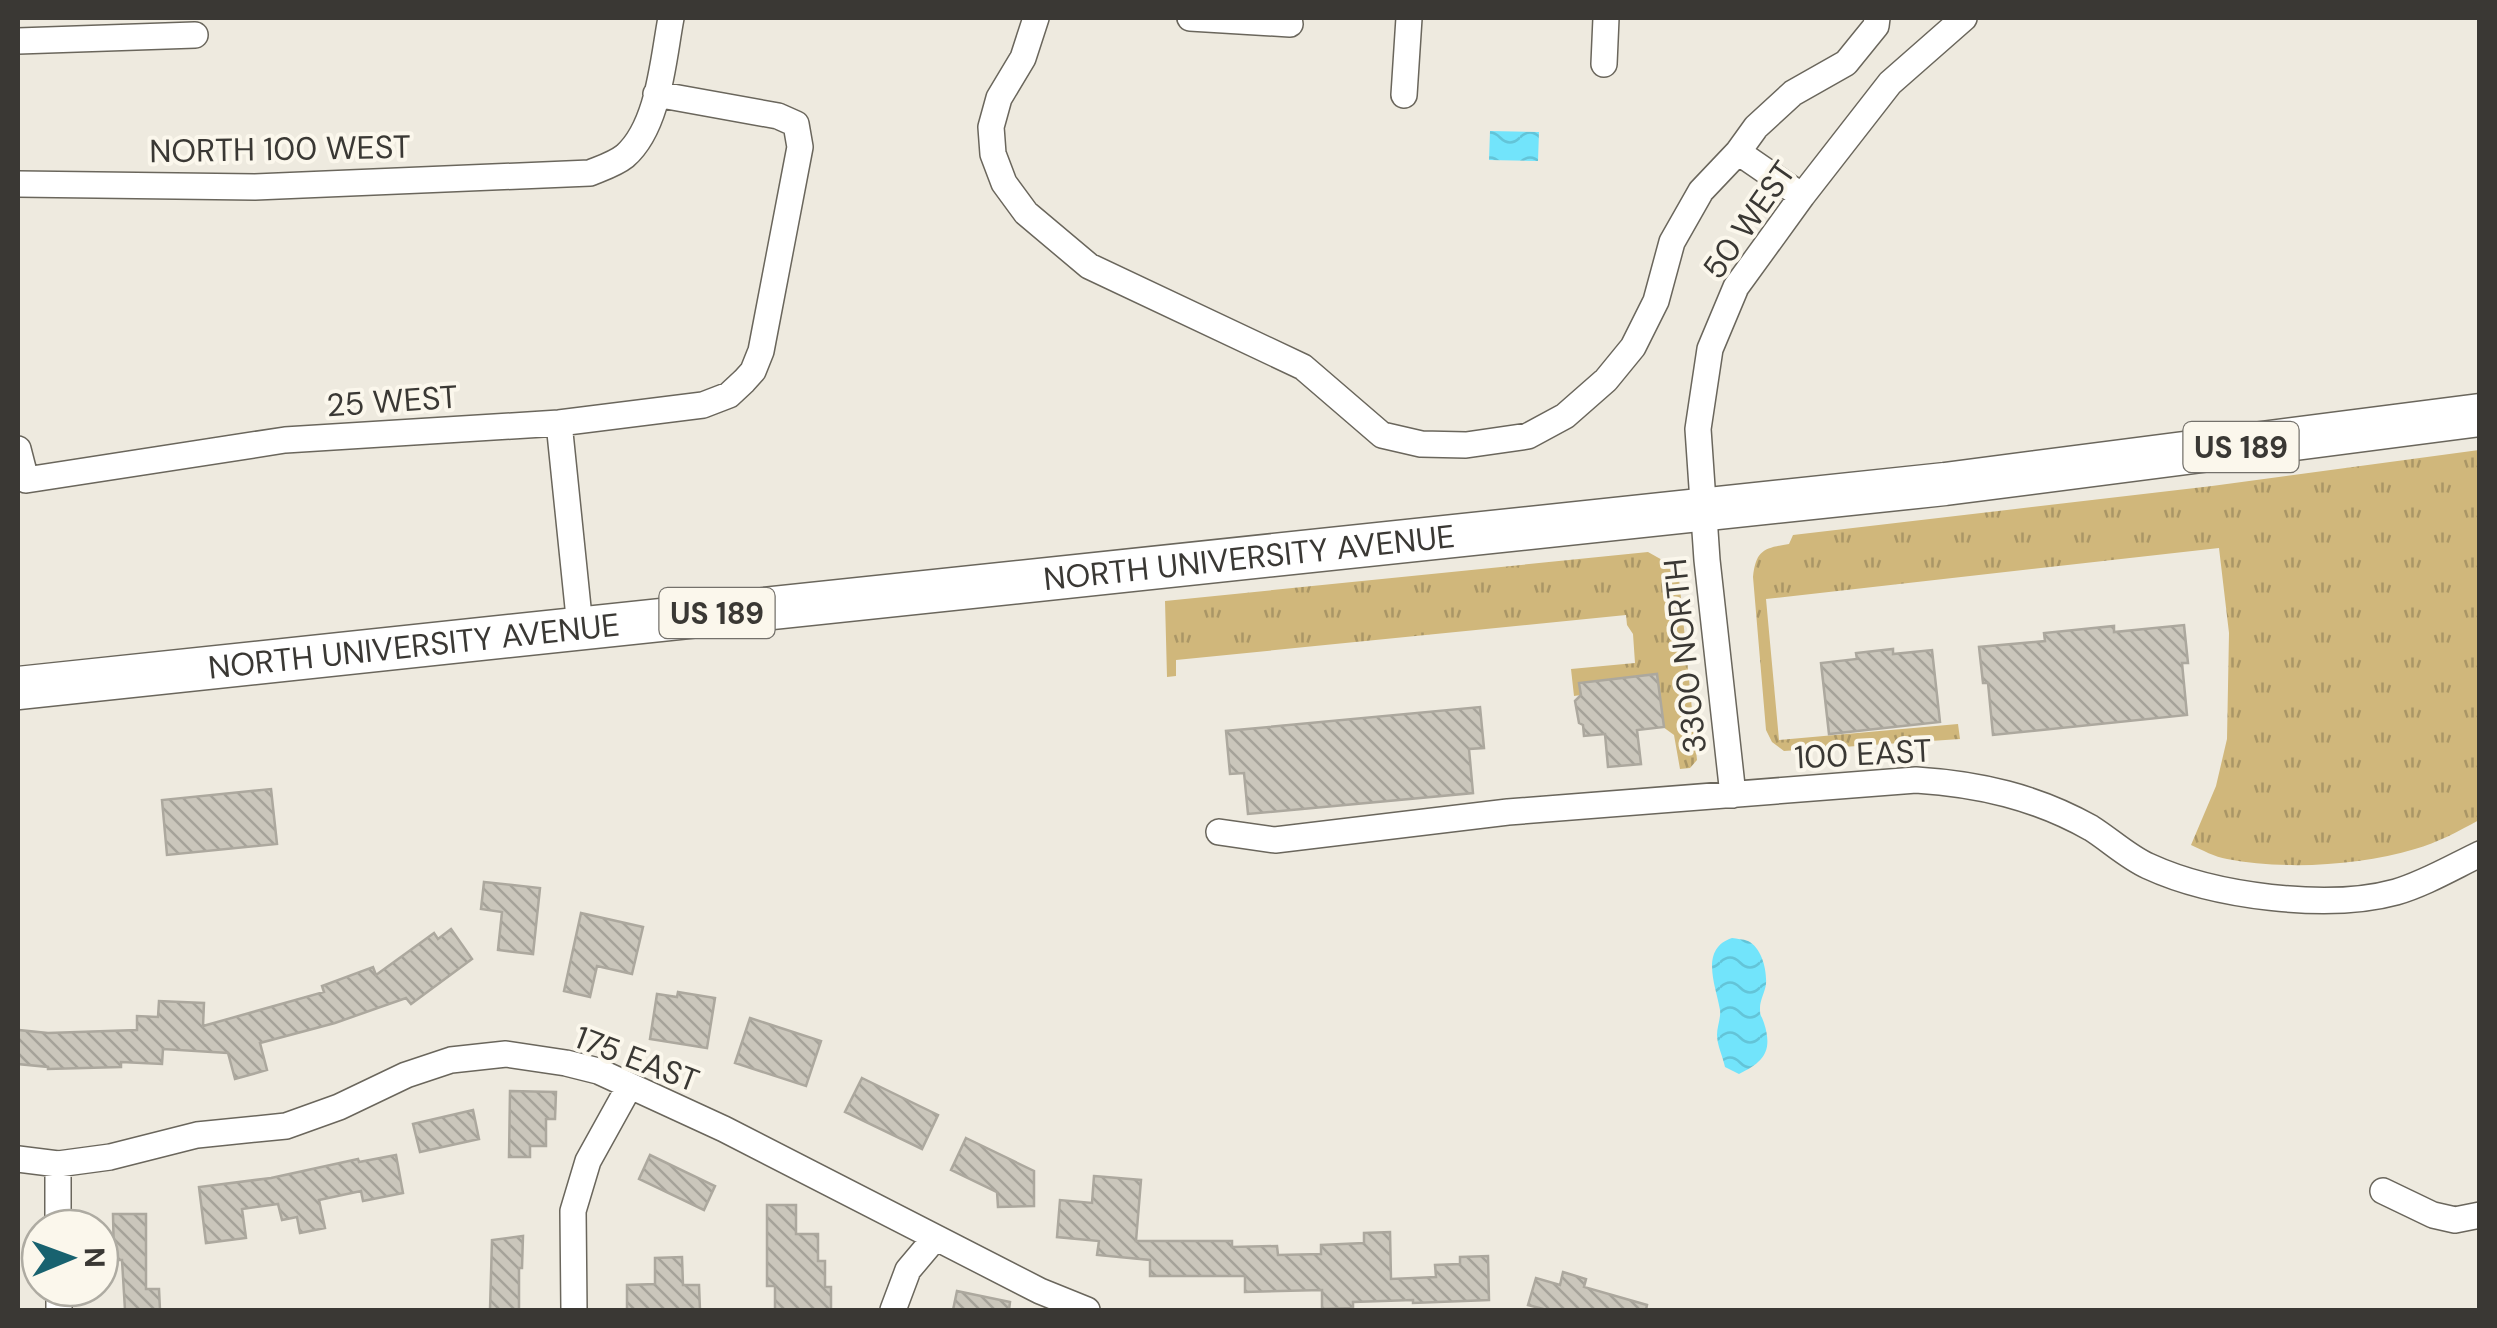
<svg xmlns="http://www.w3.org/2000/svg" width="2497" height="1328" viewBox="0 0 2497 1328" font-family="'DM Sans',sans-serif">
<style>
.grass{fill:url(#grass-tufts)}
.water{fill:url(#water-waves)}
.building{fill:url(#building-back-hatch);stroke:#aca89e;stroke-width:2.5}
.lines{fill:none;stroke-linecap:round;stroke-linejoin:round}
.minor-casing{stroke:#6a665c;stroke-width:28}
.trunk-casing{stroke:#6a665c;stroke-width:45}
.minor{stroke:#fff;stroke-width:25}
.trunk{stroke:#fff;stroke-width:42}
.labels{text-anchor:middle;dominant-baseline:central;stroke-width:8;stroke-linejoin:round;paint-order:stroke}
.shield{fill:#fbf7ec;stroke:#74716b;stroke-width:2.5}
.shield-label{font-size:30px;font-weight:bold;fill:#3a3834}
.street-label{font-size:32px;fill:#3a3834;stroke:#fbf7ec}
</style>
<defs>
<pattern id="grass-tufts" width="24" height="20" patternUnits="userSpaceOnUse" patternTransform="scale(2.5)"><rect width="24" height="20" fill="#d0b77b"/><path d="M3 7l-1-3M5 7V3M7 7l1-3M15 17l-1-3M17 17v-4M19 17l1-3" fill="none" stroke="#aa9666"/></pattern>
<pattern id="water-waves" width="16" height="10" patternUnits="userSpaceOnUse" patternTransform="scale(2.5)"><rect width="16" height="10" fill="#72e4fb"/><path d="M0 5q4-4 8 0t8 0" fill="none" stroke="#63c4d8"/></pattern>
<pattern id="building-back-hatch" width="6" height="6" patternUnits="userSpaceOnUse" patternTransform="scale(2.5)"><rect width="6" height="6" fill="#cac6bb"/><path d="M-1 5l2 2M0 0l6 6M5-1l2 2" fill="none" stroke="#a5a299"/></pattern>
</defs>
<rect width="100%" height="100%" fill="#eeeadf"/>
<path class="grass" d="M2479,450V820C2459,831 2437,843 2415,849C2359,866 2284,870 2227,859C2215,857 2202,850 2191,845L2216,786L2227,739L2229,633L2219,548L1766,599L1779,740L1958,724L1960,739L1784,751L1772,742L1766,730L1753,577C1756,550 1764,548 1789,544L1793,535L2212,486Z
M1648,552L1673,566L1679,578L1697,760L1690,768L1680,769L1674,735L1663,727L1657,674L1580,683L1581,695L1574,696L1571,669L1635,663L1633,634L1627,625L1626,615L1176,660V676L1167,677L1165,601Z"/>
<path class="water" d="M1490,131L1539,132L1538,161L1489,160Z
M1732,938C1737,939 1743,939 1748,941C1762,948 1767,970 1766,984C1765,992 1760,1000 1760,1008C1760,1017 1761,1014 1764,1023C1773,1051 1764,1062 1739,1074L1725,1067C1723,1057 1717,1045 1717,1035C1717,1027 1721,1018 1720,1010C1716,986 1699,949 1732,938Z"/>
<path class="building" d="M2184,625L2188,663H2182L2187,715L1993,735L1988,683H1983L1979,647L2045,641L2044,633L2114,626V632Z
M1893,649V654L1932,650L1940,722L1829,734L1821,663L1857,659L1856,653Z
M1657,674L1664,727L1637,730L1641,764L1608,767L1605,734L1584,736L1583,725L1579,723L1575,701L1581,695L1579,683Z
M1480,707L1484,748L1469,749L1473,793L1248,814L1244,773L1230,774L1226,731Z
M271,789L277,844L167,855L162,800Z
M484,882L540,888L533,954L498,950L502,912L481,909Z
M581,913L643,927L632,974L597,966L590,997L564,991Z
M451,929L472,959L411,1004L406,998L335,1023L260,1043L267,1070L235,1079L228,1053L163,1049L162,1064L121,1062V1067L48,1069V1067L18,1064V1030L48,1033L137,1030V1016L158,1017L159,1001L204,1003L203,1026L324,992L322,986L373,967L376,975L434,933L438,939Z
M678,992L715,998L707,1048L650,1039L657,994L677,997Z
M750,1018L821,1041L806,1086L735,1063Z
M862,1078L938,1115L922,1149L845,1112Z
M510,1091L556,1092L555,1119H546V1146H530V1157H509Z
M473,1110L479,1139L420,1152L413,1124Z
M966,1138L1034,1171V1206L998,1207L997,1192L951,1170Z
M396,1155L403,1193L363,1201L361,1191L319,1200L325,1228L300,1233L297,1217L282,1220L278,1204L242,1209L246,1238L206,1243L199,1187L271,1178L358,1159L359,1162Z
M650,1155L715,1186L704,1210L639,1179Z
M1094,1176L1141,1180L1136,1241H1232V1247L1277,1246L1278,1255L1321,1254V1245L1364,1243V1233L1390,1232L1391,1279L1436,1277L1435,1265L1460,1264V1257L1488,1256L1489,1300L1413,1303V1300L1353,1302V1308L1322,1309V1290L1245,1292V1276H1150V1260L1097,1255L1099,1241L1057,1237L1060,1200L1092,1203Z
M767,1205H796V1234H818V1261H825V1287H831V1310H775V1286H767Z
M113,1214H146V1289H159L160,1310H125L122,1260H114Z
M523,1236L522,1268H519V1310H490L492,1240Z
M682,1257L683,1285H699L700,1310H627V1285L655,1284V1258Z
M1563,1272L1586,1279L1584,1287L1647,1305L1646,1310H1547L1528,1305L1536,1278L1560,1285Z
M957,1291L1010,1302L1009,1310H953Z"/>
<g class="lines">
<defs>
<path id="minor" d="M1036,18L1023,58L999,98L991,127L993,154L1004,183L1026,213L1089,266L1303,367L1382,435L1421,444L1466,445L1528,436L1565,416L1606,380L1633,347L1656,301L1672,242L1701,191L1738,152L1756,127L1793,93L1846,63L1876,26L1877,18
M1190,18L1290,24
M18,41L195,35
M1604,64L1606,18
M1404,95L1409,18
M1738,152L1802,196
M18,184L255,187L590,173C602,168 615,164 625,156C659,126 663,60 671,18
M559,423L580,627
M18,449L26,480L285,440L559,423L703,405L729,395L744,381L753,371L761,351L800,147L796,124L778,116L656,94
M1733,795L1707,560L1698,429L1710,349L1736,287L1802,196L1890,83L1964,18
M1219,832L1275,840L1508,812L1916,780C1979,784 2036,797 2091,828C2110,840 2128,857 2148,866C2213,896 2327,911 2396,892C2424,884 2453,867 2480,854
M18,1159L58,1164L110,1157L197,1135L286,1126L339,1107L406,1075L451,1060L506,1054L566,1063L598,1071L724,1129L1040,1291L1087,1310
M58,1164V1228
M2383,1191L2433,1215L2455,1220L2480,1215
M59,1288V1310
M574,1310L573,1211L588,1161L629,1087
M893,1310L908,1270L935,1238"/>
<g id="trunk">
<path id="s1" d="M18,688L1945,484L2480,415"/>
</g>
</defs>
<use href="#minor" class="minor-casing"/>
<use href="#trunk" class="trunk-casing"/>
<use href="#minor" class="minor"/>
<use href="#trunk" class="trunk"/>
</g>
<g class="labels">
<g class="shield">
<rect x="2183.5" y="422" width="115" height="50" rx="8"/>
<rect x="659.5" y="588" width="115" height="50" rx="8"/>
</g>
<g class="shield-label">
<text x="2241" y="447">US 189</text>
<text x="717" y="613">US 189</text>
</g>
<g class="street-label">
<text transform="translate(280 149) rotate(-1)">NORTH 100 WEST</text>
<text transform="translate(1749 220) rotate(-55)">50 WEST</text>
<text transform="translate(392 401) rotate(-4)">25 WEST</text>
<text stroke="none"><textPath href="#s1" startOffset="1238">NORTH UNIVERSITY AVENUE</textPath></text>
<text stroke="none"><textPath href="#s1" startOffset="398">NORTH UNIVERSITY AVENUE</textPath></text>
<text transform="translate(1685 656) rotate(-96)">3300 NORTH</text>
<text transform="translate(1863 754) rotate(-3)">100 EAST</text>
<text transform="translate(637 1059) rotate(21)">175 EAST</text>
</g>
</g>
<rect width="2497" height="1328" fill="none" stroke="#3a3834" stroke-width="40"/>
<g transform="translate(70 1258) rotate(89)"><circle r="48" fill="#fbf7ec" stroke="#aeaba2" stroke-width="2.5"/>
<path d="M0-8L18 38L0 25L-18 38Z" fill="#18626f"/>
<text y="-15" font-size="28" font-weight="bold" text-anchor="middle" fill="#3a3834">N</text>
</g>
</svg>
